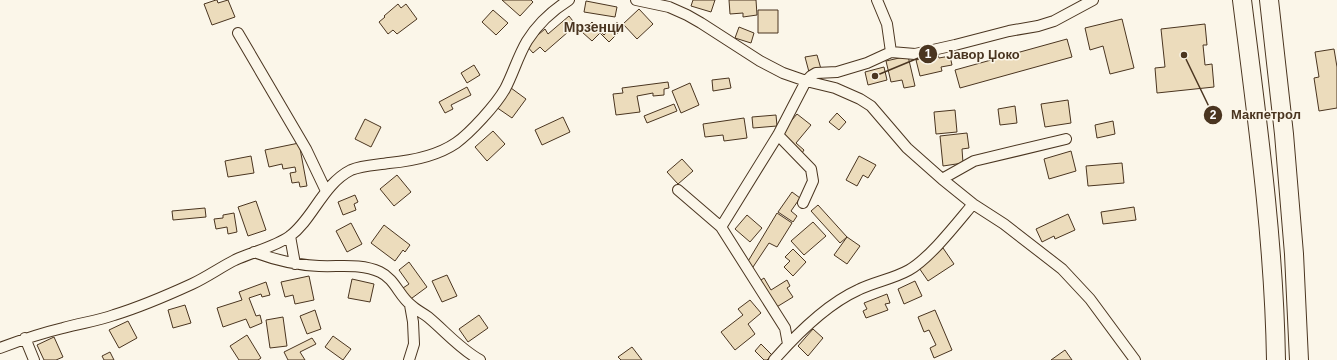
<svg xmlns="http://www.w3.org/2000/svg" width="1337" height="360" viewBox="0 0 1337 360" font-family="Arial,sans-serif">
<style>
.building{fill:#ecdcbc;stroke:#4a3520}
.lines{fill:none;stroke-linecap:round;stroke-linejoin:round}
.street-casing{stroke:#4a3520;stroke-width:12}
.highway-casing{stroke:#4a3520;stroke-width:20}
.street{stroke:#fbf6e9;stroke-width:10}
.highway{stroke:#fbf6e9;stroke-width:18}
.labels{text-anchor:middle;dominant-baseline:central;stroke-width:3;stroke-linejoin:round;paint-order:stroke}
.quarter-label{font-size:14px;font-weight:bold;fill:#4a3520;stroke:#fbf6e9}
.leader{fill:none;stroke:#4a3520;stroke-width:1.5}
.callout-dot{fill:#4a3520;stroke:#fbf6e9;stroke-width:1.5}
.mark-label{font-size:12px;text-anchor:middle;font-weight:bold;fill:#fff}
.callout-label{font-size:13px;text-anchor:middle;font-weight:bold;fill:#4a3520;stroke:#fbf6e9;stroke-width:3;stroke-linejoin:round;paint-order:stroke}
</style>
<rect width="100%" height="100%" fill="#fbf6e9"/>
<path class="building" d="M216,0H217L218,3L228,0L235,17L212,25L204,4Z
M502,0H531L533,2L520,16Z
M693,0H715L711,12L691,6Z
M729,0H756L757,15L743,17V13L730,14Z
M586,1L617,7L615,17L584,12Z
M398,4L401,8L406,4L417,19L397,34L393,30L388,34L379,22L385,17L384,16Z
M639,9L653,24L637,39L623,24Z
M493,10L508,23L496,35L482,22Z
M758,10H778V33H758Z
M569,16L576,25L545,52L540,47L533,53L526,45L545,29L548,34Z
M1122,19L1134,68L1110,74L1103,46L1090,50L1085,28Z
M592,22L604,35L617,22L623,28L609,42L600,33L592,41L582,32Z
M1205,24L1207,45H1203L1205,65L1212,64L1214,87L1157,93L1155,68L1165,67L1161,29Z
M739,27L754,33L751,43L735,38Z
M1067,39L1072,57L960,88L955,70Z
M1334,49L1337,67V108L1319,111L1314,78L1319,77L1315,52Z
M817,55L821,69L809,72L805,57Z
M938,55L939,58L950,56L952,65L941,67L942,71L920,76L916,60Z
M908,56L915,86L904,88L902,80L891,82L886,61Z
M474,65L480,75L467,83L461,73Z
M884,67L887,80L868,85L865,72Z
M729,78L731,88L713,91L712,80Z
M668,82L669,88L664,89V95L653,96V93L637,96L640,112L616,115L613,94L623,93L622,88Z
M690,83L699,105L681,113L672,91Z
M467,87L471,95L451,105L453,109L445,113L439,102Z
M511,88L526,99L512,118L496,107Z
M1068,100L1071,123L1045,127L1041,104Z
M674,104L677,111L647,123L644,116Z
M1015,106L1017,123L1000,125L998,109Z
M955,110L957,132L936,134L934,112Z
M837,113L846,122L839,130L829,122Z
M797,114L811,125L796,143L804,150L802,153L780,134Z
M776,115L777,126L753,128L752,117Z
M563,117L570,132L542,145L535,130Z
M744,118L747,138L724,141L723,135L705,137L703,124Z
M365,119L381,127L371,147L355,139Z
M1113,121L1115,134L1097,138L1095,125Z
M493,131L505,144L487,161L475,147Z
M967,133L969,148L962,149L963,163L943,166L940,136Z
M299,143L307,186L300,187L299,182L292,183L290,173L296,172L295,167L283,169L282,164L269,167L265,150Z
M1071,151L1076,171L1049,179L1044,159Z
M251,156L254,173L228,177L225,161Z
M859,156L876,165L868,178L863,175L857,186L846,180Z
M682,159L693,171L678,184L667,172Z
M1122,163L1124,183L1088,186L1086,166Z
M397,175L411,192L394,206L380,189Z
M792,192L800,198L791,211L797,216L793,222L778,212Z
M355,195L358,202L354,204L356,210L343,215L338,202Z
M256,201L266,230L248,236L238,207Z
M818,205L847,237L840,243L811,211Z
M1134,207L1136,220L1103,224L1101,212Z
M205,208L206,217L173,220L172,211Z
M234,213L237,232L228,234L227,227L216,229L214,219L223,218V215Z
M777,213L792,223L777,247L769,243L751,270L747,263Z
M1068,214L1075,230L1055,239L1054,236L1042,242L1036,229Z
M747,215L762,228L750,242L735,229Z
M813,222L826,236L804,255L791,241Z
M351,223L362,244L347,252L336,231Z
M384,225L410,245L405,252L403,250L395,261L371,243Z
M847,237L860,246L847,264L834,255Z
M943,248L954,264L928,281L917,265Z
M793,249L806,262L793,276L784,267L790,261L785,257Z
M409,262L427,287L408,301L400,290L409,284L399,270Z
M447,275L457,296L442,302L432,281Z
M309,276L314,300L295,304L293,295L285,297L281,282Z
M764,278L771,290L787,280L790,286L787,288L793,297L775,308L758,282Z
M352,279L374,284L370,302L348,298Z
M915,281L922,296L904,304L898,289Z
M266,282L270,295L262,297L261,294L249,298L256,316L260,315L262,323L250,328L246,319L223,327L217,308L242,300L239,292Z
M887,294L890,303L885,304L888,310L866,318L863,311L867,309L864,303Z
M750,300L761,313L748,324L755,334L735,350L721,332L743,315L738,309Z
M185,305L191,323L173,328L168,310Z
M315,310L321,329L307,334L300,316Z
M935,310L952,350L934,358L930,348L936,345L929,330L924,332L918,317Z
M479,315L488,328L468,342L459,329Z
M283,317L287,346L270,348L266,320Z
M128,321L137,338L119,348L109,330Z
M813,329L823,338L808,356L798,346Z
M247,335L261,358L258,360H239L230,346Z
M333,336L351,349L343,360L325,347Z
M54,337L63,357L56,360H44L37,345Z
M312,338L316,344L300,352L305,360H288L284,352Z
M761,344L772,355L767,360H764L755,351Z
M632,347L642,360H621L618,357Z
M1065,350L1072,360H1051Z
M110,352L114,360H104L102,356Z"/>
<g class="lines">
<defs>
<path id="street" d="M636,0L669,7L687,15L701,23L760,61L783,73L806,81L835,88L860,99L871,106L907,148L942,179L973,204L1004,224L1062,269L1090,299L1135,360
M238,33L306,149L326,191
M891,52L915,54L955,45L1009,31L1038,26L1054,21L1093,0
M778,135L811,169L813,181L803,203
M942,179L974,161L1066,139
M678,190L721,227L785,328L788,344
M721,227L778,135L806,81L811,76L816,73L837,72L867,63L891,52L887,24L877,0
M290,236L295,264
M254,252C275,260 296,265 319,266C340,267 360,263 380,272C395,279 399,296 411,305C416,310 423,313 428,317C446,332 460,349 480,360
M25,338L34,360
M0,348C21,340 42,333 63,328C80,323 98,321 114,315C140,307 168,295 192,284C207,277 221,267 235,260C252,252 275,247 290,236C313,219 323,184 351,170C363,165 377,165 389,163C411,161 437,156 456,143C470,133 496,105 505,89C513,74 518,56 527,41C537,25 553,10 569,0
M409,360L414,344L413,322L410,305
M774,360C796,335 827,304 858,290C874,282 893,279 909,270C930,258 957,223 973,204"/>
<path id="highway" d="M1242,0C1257,119 1274,239 1276,360
M1269,0L1284,134L1294,254L1299,360"/>
</defs>
<use href="#street" class="street-casing"/>
<use href="#highway" class="highway-casing"/>
<use href="#street" class="street"/>
<use href="#highway" class="highway"/>
</g>
<g class="labels">
<g class="quarter-label">
<text x="594" y="27">Мрзенци</text>
</g>
</g>
<path class="leader" d="M875 76L928 54M1184 55L1213 115"/>
<g class="callout-dot">
<circle cx="875" cy="76" r="4"/>
<circle cx="1184" cy="55" r="4"/>
<circle cx="928" cy="54" r="10"/>
<circle cx="1213" cy="115" r="10"/>
</g>
<g class="mark-label">
<text x="928" y="58">1</text>
<text x="1213" y="119">2</text>
</g>
<g class="callout-label">
<text x="983" y="59">Јавор Џоко</text>
<text x="1266" y="119">Макпетрол</text>
</g>
</svg>
